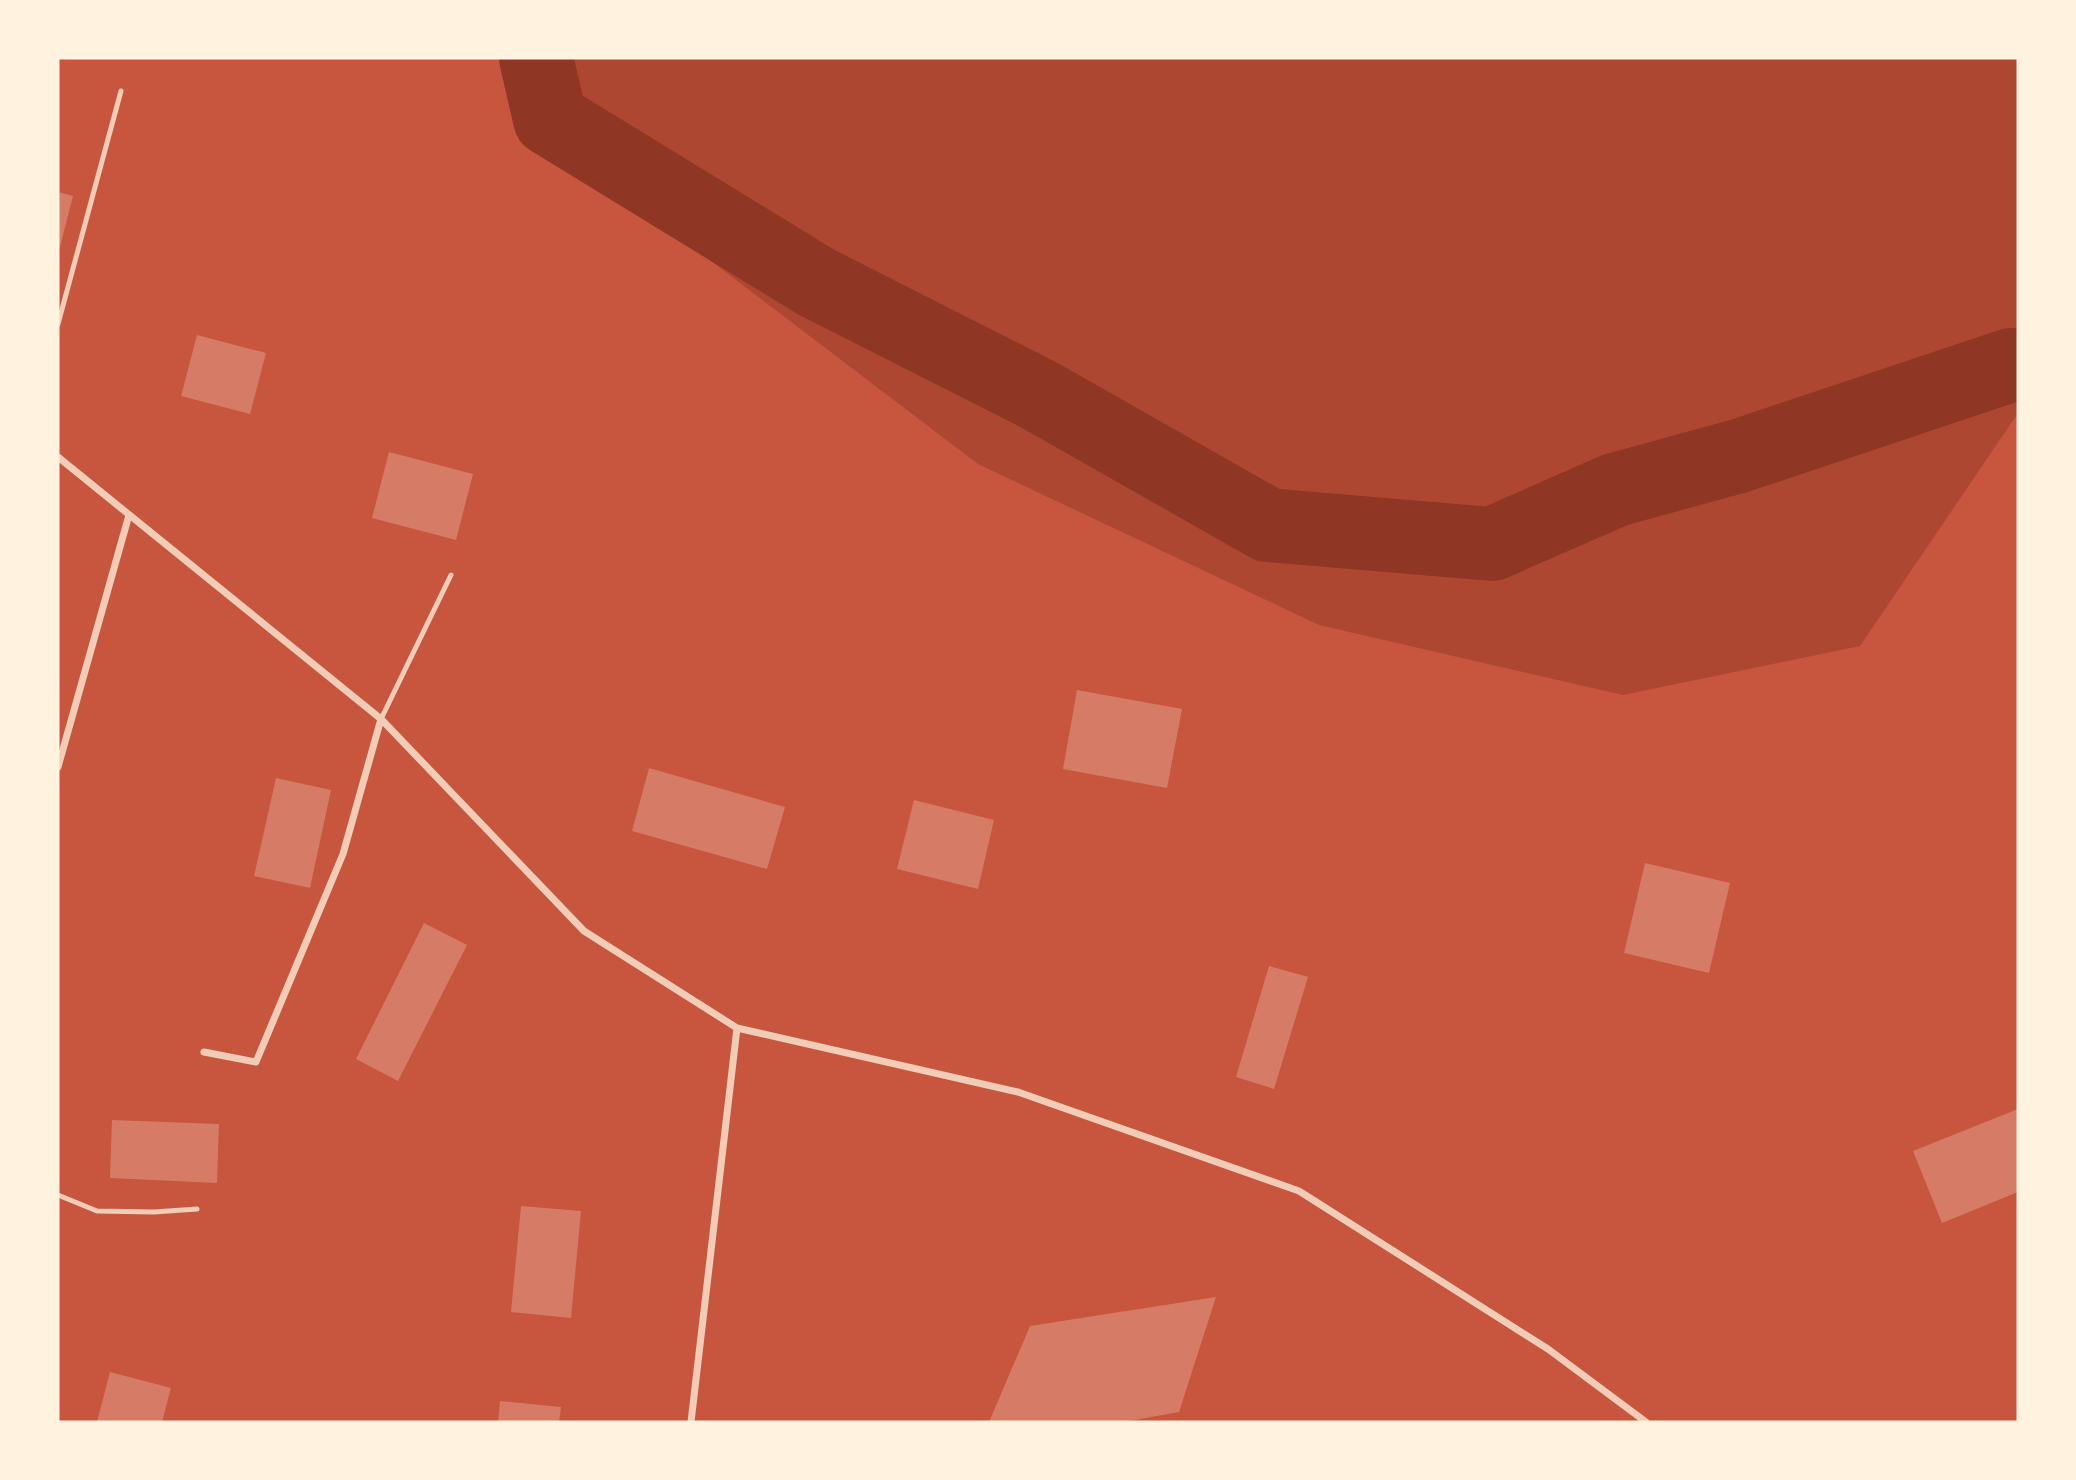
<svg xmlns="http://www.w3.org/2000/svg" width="2076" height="1480" viewBox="0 0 2076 1480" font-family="'Space Grotesk',sans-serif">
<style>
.green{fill:#ae4732}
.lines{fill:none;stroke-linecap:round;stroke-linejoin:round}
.river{stroke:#8f3625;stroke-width:74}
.building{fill:#d67c66}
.service{stroke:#f1ccb7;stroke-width:5}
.minor{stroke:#f1ccb7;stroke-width:7}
</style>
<rect width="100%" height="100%" fill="#c8553d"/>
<path class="green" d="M499,58H2018V413L1860,646L1623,695L1319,625L978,464L686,242L512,113Z"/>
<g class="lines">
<path class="river" d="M536,58L550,119L816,282L1039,395L1268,525L1492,544L1615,490L1739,456L2011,365H2018"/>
</g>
<path class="building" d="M58,192L73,196L59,251H58Z
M197,335L266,353L250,414L181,396Z
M389,452L473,474L456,540L372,518Z
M1077,690L1182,709L1167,788L1063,769Z
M649,768L785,807L767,869L632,831Z
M276,778L331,790L310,888L254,876Z
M914,800L994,820L978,889L897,869Z
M1645,863L1730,883L1709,973L1624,953Z
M424,923L467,945L398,1081L356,1059Z
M1269,966L1308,977L1274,1089L1236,1077Z
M2018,1109V1192L1942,1223L1913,1151Z
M112,1120L219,1124L217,1183L110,1178Z
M521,1206L581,1211L571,1318L511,1312Z
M1216,1297L1179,1412L1123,1422H989L1030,1326Z
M110,1372L171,1388L162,1422H97Z
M500,1401L561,1407L559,1422H498Z"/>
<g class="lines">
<path class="service" d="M58,324L121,91
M381,719L451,575
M58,1195L97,1211L154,1212L197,1209"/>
<path class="minor" d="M58,457L381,719L584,931L737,1028L1018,1092L1299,1191L1548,1349L1646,1422
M58,767L129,515
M204,1052L256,1062L343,854L381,719
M691,1422L737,1028"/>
</g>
<rect width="2076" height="1480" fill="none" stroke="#fff3e0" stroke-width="119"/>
</svg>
